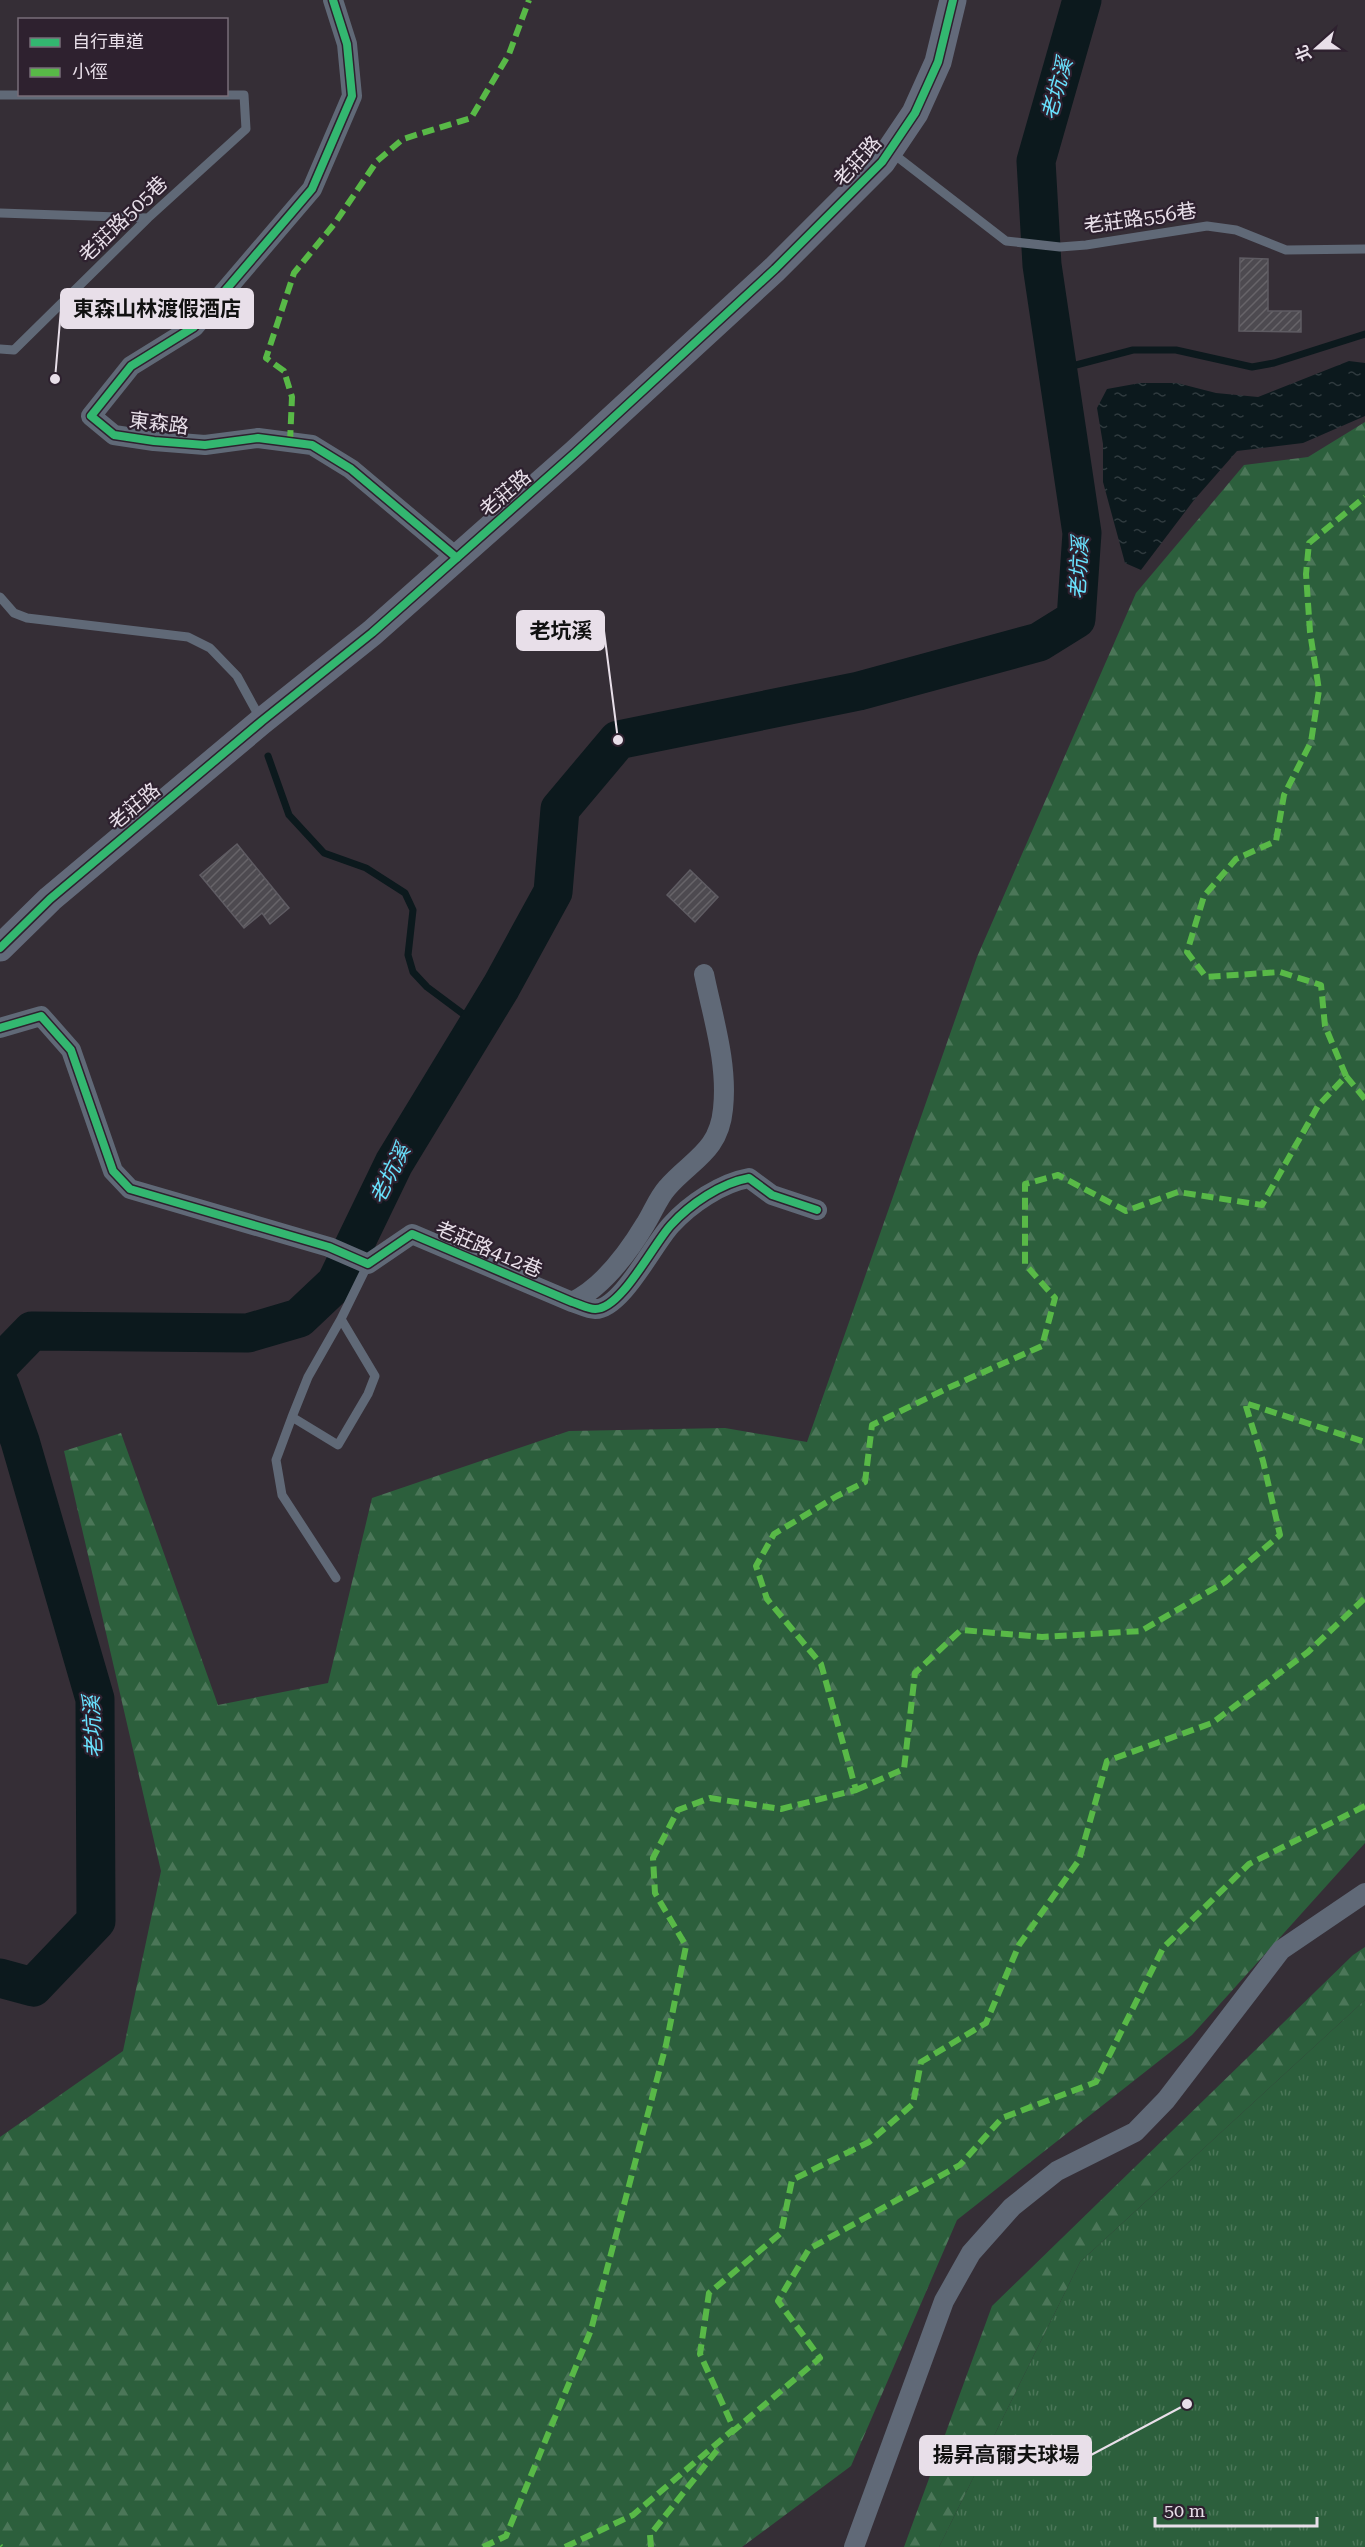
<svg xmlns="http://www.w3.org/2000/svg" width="1365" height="2547" viewBox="0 0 1365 2547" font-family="'Roboto Serif','Noto Sans TC',serif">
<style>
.grass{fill:url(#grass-tufts)}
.forest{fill:url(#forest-firs)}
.water{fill:url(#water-ripples)}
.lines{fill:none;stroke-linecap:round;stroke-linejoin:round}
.stream{stroke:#0c191d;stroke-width:7}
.river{stroke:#0c191d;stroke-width:39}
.building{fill:url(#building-hatch);stroke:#5f5c63;stroke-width:1.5}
.lane{stroke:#606977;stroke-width:9}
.street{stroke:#606977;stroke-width:20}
.secondary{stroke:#636a7a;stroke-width:27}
.quiet{stroke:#58b947;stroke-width:6;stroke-dasharray:12 6;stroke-linecap:butt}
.cycleway-casing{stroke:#2e212f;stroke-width:11}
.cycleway{stroke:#33b770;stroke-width:8}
.labels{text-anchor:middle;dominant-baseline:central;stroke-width:4.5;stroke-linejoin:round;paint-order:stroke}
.street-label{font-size:20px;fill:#e8dfe9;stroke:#2e212f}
.water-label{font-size:21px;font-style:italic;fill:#69e2fe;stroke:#2e212f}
.leader{fill:none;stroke:#e8dfe9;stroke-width:2}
.callout-dot{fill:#e8dfe9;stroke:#2e212f;stroke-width:2}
.callout{fill:#e8dfe9;stroke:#e8dfe9;stroke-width:2}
.callout-label{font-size:21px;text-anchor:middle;font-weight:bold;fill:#111}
</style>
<defs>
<pattern id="grass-tufts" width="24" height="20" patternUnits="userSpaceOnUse" patternTransform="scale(1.5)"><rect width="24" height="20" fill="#2c5f3c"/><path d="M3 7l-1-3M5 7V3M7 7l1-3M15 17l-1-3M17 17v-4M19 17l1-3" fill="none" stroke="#4b7658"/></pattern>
<pattern id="forest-firs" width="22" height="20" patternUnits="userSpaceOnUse" patternTransform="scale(1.5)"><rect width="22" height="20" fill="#2c5f3c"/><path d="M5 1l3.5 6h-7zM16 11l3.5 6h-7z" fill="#4b7658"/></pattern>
<pattern id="water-ripples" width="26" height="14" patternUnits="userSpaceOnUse" patternTransform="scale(1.5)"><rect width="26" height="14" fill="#0c191d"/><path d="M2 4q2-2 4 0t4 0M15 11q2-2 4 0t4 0" fill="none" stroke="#2f3a3e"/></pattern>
<pattern id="building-hatch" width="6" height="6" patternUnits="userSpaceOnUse" patternTransform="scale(1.5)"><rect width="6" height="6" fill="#4d4a50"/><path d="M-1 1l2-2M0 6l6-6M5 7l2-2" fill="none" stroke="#676469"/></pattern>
</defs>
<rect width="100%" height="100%" fill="#352e36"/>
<path class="grass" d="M1365,2000V2547H939L1080,2262Z"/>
<path class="forest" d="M1365,422V1843L1192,2035L957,2220L851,2466L742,2547H0V2137L123,2051L161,1871L64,1451L121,1433L218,1705L328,1683L372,1498L569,1431L725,1428L807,1442L977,957L1136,593L1244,465L1308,457Z
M1365,1947V2000L1080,2262L939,2547H904L992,2306L1353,1955Z"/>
<path class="water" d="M1349,361L1365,363V416L1303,443L1237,451L1194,500L1141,570L1125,563L1103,482V444L1097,408L1107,389L1140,383H1177L1216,393L1258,397Z"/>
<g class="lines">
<path class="stream" d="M1057,370L1133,350H1176L1252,367L1274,363L1365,334
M268,756L289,815L324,853L366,868L405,893L413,910L408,955L413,972L427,987L478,1025"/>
<path class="river" d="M0,1364L32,1331L248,1333L299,1318L336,1283L394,1163L501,987L553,892L560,809L618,740L859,691L1039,642L1076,619L1082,533L1042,265L1036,161L1082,0
M0,1385L20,1441L95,1699L96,1921L33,1987L0,1978"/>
</g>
<path class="building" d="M1240,258L1268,259V311H1301V332L1239,331Z
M237,844L289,908L270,924L262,913L244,928L200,875Z
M690,870L718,897L695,922L667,895Z"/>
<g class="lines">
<path class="lane" d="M0,95H244L246,129L148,218L14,350L0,349
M891,152L1006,241L1060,247L1086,245L1207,226L1236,230L1286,250L1365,249
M0,213L148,218
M0,597L14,613L27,618L188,637L210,648L237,676L260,718
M292,1417L308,1377L341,1319
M336,1578L282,1495L276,1460L292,1417L338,1445L368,1394L375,1376L341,1319L368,1264"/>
<path class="street" d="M333,0L347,44L352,96L312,189L194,327L131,366L91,416L114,435L154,441L205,445L258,438L312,445L351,469L457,558
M0,1028L41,1016L71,1050L113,1171L130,1189L329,1247L368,1264L412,1234L572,1302C579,1304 588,1309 595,1309C621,1310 654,1243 671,1225C690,1204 721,1183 749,1178L772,1195L817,1210
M572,1302C603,1287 628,1253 646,1223C653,1212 658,1198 667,1188C691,1160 719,1152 723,1109C728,1064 713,1018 704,974
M854,2547L944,2301L971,2253L1012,2207L1057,2171L1135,2132L1166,2100L1281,1950L1365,1893"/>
<path class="secondary" d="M0,948L50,899L262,721L372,633L575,453L775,269L882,162L915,113L938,62L953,0"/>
<path class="quiet" d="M290,442L292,397L284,371L266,358L294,273L335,223L377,161L403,139L471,118L509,54L529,0
M1346,1076L1325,1026L1321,985L1280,972L1206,977L1187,952L1204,896L1236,859L1276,841L1284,795L1311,742L1319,690L1310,632L1306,574L1309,543L1365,497
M856,1790L904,1769L915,1673L961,1630L1042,1637L1141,1631L1225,1582L1280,1535L1263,1461L1245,1403L1365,1442
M731,2433L820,2358L778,2301L809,2249L960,2165L1002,2118L1096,2082L1163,1948L1249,1864L1365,1806
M0,2546L1,2547
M483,2547L506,2536L591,2330L666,2045L686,1946L655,1893L653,1858L678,1810L710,1798L781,1809L856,1790L821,1664L767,1599L756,1566L774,1534L837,1496L865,1482L872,1425L948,1388L1042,1346L1055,1298L1025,1264V1184L1058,1175L1126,1211L1178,1192L1262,1205L1318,1106L1346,1076L1365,1099
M565,2547L633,2515L734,2429L700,2354L709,2293L781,2233L792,2180L869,2142L913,2104L921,2062L986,2023L1019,1945L1079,1860L1107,1761L1212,1723L1308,1652L1365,1598
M651,2547L650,2535L718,2449"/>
<defs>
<path id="cycleway" d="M333,0L347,44L352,96L312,189L194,327L131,366L91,416L114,435L154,441L205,445L258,438L312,445L351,469L457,558
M0,948L50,899L262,721L372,633L575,453L775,269L882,162L915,113L938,62L953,0
M0,1028L41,1016L71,1050L113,1171L130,1189L329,1247L368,1264L412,1234L572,1302C579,1304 588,1309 595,1309C621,1310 654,1243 671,1225C690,1204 721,1183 749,1178L772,1195L817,1210"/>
</defs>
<use href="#cycleway" class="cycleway-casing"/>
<use href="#cycleway" class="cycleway"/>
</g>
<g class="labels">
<g class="street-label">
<text transform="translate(857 161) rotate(-48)">老莊路</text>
<text transform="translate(1140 218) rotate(-8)">老莊路556巷</text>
<text transform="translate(123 219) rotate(-44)">老莊路505巷</text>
<text transform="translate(159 423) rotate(7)">東森路</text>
<text transform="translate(505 493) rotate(-41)">老莊路</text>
<text transform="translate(134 806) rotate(-40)">老莊路</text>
<text transform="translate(489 1249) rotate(23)">老莊路412巷</text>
</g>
<g class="water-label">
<text transform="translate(1057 89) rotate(-74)">老坑溪</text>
<text transform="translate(1079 568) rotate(-87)">老坑溪</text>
<text transform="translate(390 1174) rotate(-63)">老坑溪</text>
<text transform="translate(93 1727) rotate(-93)">老坑溪</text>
</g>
</g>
<path class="leader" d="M55 379L61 309M618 740L604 631M1187 2404L1091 2455"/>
<g class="callout-dot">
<circle cx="55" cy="379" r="6"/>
<circle cx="618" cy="740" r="6"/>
<circle cx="1187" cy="2404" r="6"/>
</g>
<g class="callout">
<rect x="61" y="289" width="192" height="39" rx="6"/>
<rect x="517" y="611" width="87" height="39" rx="6"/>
<rect x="920" y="2436" width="171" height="39" rx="6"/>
</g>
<g class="callout-label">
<text x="157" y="316">東森山林渡假酒店</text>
<text x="561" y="638">老坑溪</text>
<text x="1006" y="2462">揚昇高爾夫球場</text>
</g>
<rect x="18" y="18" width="210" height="78" fill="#2e212f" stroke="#786d79" stroke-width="1.5"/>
<rect x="30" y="38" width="30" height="9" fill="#33b770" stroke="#786d79" stroke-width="1.5"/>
<text x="72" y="48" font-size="18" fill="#e8dfe9">自行車道</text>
<rect x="30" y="68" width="30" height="9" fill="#58b947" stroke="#786d79" stroke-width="1.5"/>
<text x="72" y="78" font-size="18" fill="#e8dfe9">小徑</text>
<g transform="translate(1317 48) rotate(249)" stroke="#2e212f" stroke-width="4.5" paint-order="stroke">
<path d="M0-4.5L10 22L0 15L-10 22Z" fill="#e8dfe9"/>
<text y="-9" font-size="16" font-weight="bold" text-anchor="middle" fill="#e8dfe9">北</text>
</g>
<path d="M1155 2517v9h162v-9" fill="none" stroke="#e8dfe9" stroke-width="3"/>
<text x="1164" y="2517" font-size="18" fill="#e8dfe9" stroke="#2e212f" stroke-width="4.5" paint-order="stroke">50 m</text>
</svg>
